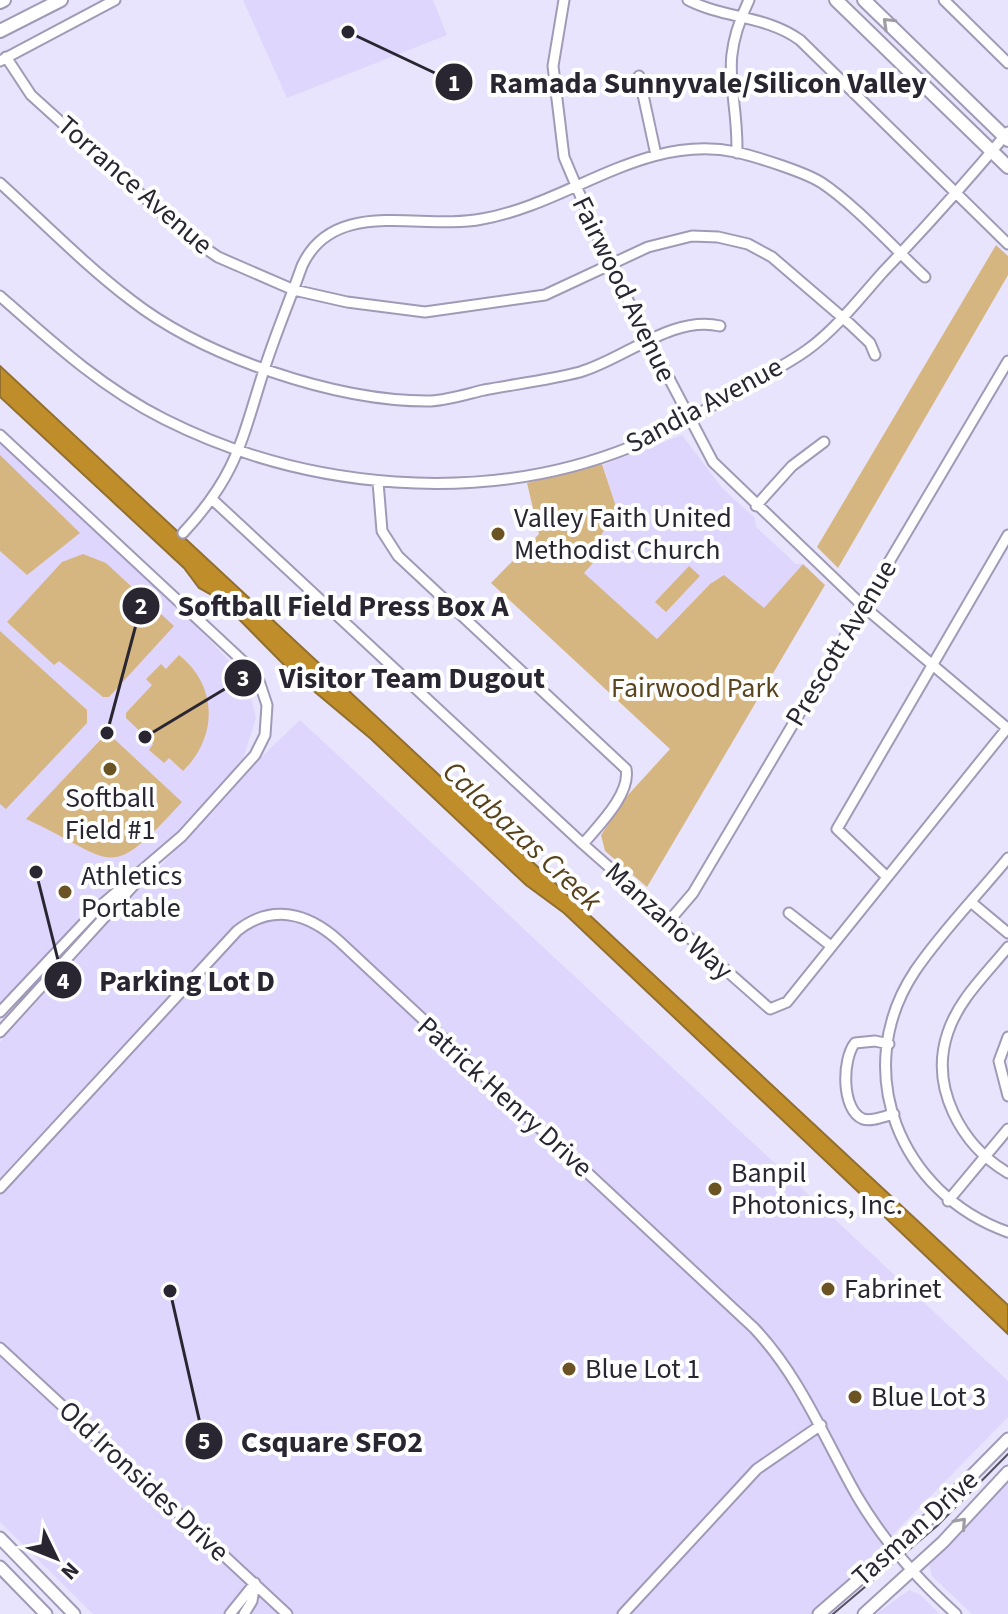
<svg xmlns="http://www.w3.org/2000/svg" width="1008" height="1614" viewBox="0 0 1008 1614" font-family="'Source Sans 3',sans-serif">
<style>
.built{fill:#ded6fc}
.green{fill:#d6b680}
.water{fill:#bf8e2a;stroke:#926f2c;stroke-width:2}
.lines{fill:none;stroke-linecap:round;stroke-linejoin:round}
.minor-casing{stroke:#a19ab7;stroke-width:13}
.major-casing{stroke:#a19ab7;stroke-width:15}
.highway-casing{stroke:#a19ab7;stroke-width:16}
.minor{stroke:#fff;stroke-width:9}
.major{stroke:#fff;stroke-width:11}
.highway{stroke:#fff;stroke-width:12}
.tram{stroke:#545160;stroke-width:2}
.oneway{stroke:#9f9da3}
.poi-dot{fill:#6c5324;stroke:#fff;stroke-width:3}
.labels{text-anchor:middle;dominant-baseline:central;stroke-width:8;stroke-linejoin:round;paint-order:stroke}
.street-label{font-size:28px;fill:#292632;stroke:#fff}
.poi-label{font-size:28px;fill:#292632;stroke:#fff;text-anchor:start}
.park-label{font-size:28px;fill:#5a451e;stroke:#fff}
.water-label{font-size:30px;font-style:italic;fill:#57421b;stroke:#fff}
.leader{fill:none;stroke:#292632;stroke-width:3}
.callout-dot{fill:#292632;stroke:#fff;stroke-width:3}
.mark-label{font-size:24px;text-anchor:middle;font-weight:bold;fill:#fff}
.callout-label{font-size:30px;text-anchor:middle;font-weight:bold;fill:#292632;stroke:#fff;stroke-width:8;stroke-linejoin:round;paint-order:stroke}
</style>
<rect width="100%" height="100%" fill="#e9e4fd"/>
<path class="built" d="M243,0H433L447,35L287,98Z
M682,435L723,489L755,518L756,527L796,564H803L764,608L710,584L657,639L583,573L603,552L601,534L618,515L603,465Z
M0,441L189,618L247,680L256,718L241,765L175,837L83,917L0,1006Z
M300,720L1008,1381V1417L815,1614H93L0,1522V1042L251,767Z
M1008,1482V1614H972L932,1576L929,1564Z
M909,1590L919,1594L940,1614H876Z"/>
<path class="green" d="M996,245L1008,256V275L838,568L817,547Z
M0,455L80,533L27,575L0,551Z
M602,464L619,516L602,533L603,552L584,573L657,639L710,584L724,575L764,608L803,564L825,585L647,887L605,851L601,835L628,795L670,749L491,583L539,534L527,483Z
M83,554L106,563L174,626L109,697H103L59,661L54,665L7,622L62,562Z
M689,566L700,576L666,612L655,602Z
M0,631L87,710V723L6,809L0,804Z
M179,655C218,686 218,737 183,771L169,758L164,763L149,750L153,744L126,718V713L152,685L146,679L161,664L166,669Z
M105,735H110L182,802C106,885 117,861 26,819Z"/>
<path class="water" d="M0,366L1008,1305V1334L564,913L526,885L371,739L291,672L219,599L199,588L184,568L0,397Z"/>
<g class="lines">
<defs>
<path id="minor" d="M564,0L553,66L564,157L610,266L713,462L863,606L1007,728
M688,0C725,19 765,15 800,40L1008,244
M944,0L1008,63
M6,57L31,95L187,236L218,257L294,290L347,302L425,312L545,295L648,247L692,236L718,237L748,244L772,257L850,324L870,343L875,355
M0,61L115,0
M639,76L656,155
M737,153C738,87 717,67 749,0
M0,183C43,222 85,265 131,300C204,357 337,402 431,401C448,400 467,394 484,390C516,384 549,380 580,372C625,359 672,315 720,326
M0,296C52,342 102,388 164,419C305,490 484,507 633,446C670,431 705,410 739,390C762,377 786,365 807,350C836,329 859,299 883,272C926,227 968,180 1008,132
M0,435L247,665L259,681L267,705L265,735L255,755L182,836L98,908L0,1012
M378,482L382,531L398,556L626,769C631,794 598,826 583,844
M213,500L583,844L770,1009L787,1002L1008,727
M756,506L792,466L824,442
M183,533C237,475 241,442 264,370C275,335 290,300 302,266C334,196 421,231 482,219C569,204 643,133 736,152C757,157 805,172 822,183C855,205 895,249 925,277
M1008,858C978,895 942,931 915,971C849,1070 900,1194 1008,1232
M887,877L837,829L1008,535
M972,903L1008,933
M789,913L831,946
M669,921L693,893L1008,361
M1008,947C987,973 959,999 948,1032C929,1087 961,1145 1008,1173
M0,1032L153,864
M1008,1037L999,1061L1008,1096
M889,1044L875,1041L855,1043C842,1059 841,1110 863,1119C872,1122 884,1116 894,1114
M0,1188L237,931C272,903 308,913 339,941L754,1328C801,1378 824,1438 857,1496C884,1542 917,1579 956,1614
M948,1201L1008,1129
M0,1348L287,1614
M230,1614L255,1583
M244,1614L252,1601L255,1583
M623,1614L757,1469L821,1425"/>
<path id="major" d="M0,1538L74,1614
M0,1567L46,1614
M819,1614L931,1517L1008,1439
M864,1614L943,1542L1008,1472"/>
<path id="highway" d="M836,0L1008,167
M864,0L1008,140
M0,2L4,0
M0,31L61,0"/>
</defs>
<use href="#minor" class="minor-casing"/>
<use href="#major" class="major-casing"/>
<use href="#highway" class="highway-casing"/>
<use href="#minor" class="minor"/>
<use href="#major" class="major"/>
<use href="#highway" class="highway"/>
<path class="tram" d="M833,1614L937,1526L1008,1454"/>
</g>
<defs><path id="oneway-chevron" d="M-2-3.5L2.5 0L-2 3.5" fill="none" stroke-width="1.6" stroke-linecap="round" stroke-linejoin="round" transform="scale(2)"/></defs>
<g class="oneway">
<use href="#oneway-chevron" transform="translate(888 23) rotate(-136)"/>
<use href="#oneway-chevron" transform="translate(961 1523) rotate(-48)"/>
</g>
<g class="poi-dot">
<circle cx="498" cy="534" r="8"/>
<circle cx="110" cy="769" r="8"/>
<circle cx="65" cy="892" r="8"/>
<circle cx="715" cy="1189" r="8"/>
<circle cx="828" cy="1289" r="8"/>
<circle cx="569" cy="1369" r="8"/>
<circle cx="855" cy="1397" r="8"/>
</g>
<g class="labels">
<g class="street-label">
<text transform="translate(135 185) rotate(41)">Torrance Avenue</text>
<text transform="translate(624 289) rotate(64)">Fairwood Avenue</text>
<text transform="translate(704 405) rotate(-28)">Sandia Avenue</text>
<text transform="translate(841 643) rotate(-59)">Prescott Avenue</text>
<text transform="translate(669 921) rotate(42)">Manzano Way</text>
<text transform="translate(505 1097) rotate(42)">Patrick Henry Drive</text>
<text transform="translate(144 1481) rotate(43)">Old Ironsides Drive</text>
<text transform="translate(915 1528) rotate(-42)">Tasman Drive</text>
</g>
<g class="poi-label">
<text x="514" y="518">Valley Faith United<tspan x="514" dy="32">Methodist Church</tspan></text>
<text x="110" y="798" text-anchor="middle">Softball<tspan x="110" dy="32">Field #1</tspan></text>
<text x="81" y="876">Athletics<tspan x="81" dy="32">Portable</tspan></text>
<text x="731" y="1173">Banpil<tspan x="731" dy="32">Photonics, Inc.</tspan></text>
<text x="844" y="1289">Fabrinet</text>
<text x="585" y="1369">Blue Lot 1</text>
<text x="871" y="1397">Blue Lot 3</text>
</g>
<g class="park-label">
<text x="695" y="688">Fairwood Park</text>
</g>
<g class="water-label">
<text transform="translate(522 836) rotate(43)">Calabazas Creek</text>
</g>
</g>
<path class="leader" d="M348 32L454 82M107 733L141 606M145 737L243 678M36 872L63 980M170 1291L204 1441"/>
<g class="callout-dot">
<circle cx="348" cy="32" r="8"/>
<circle cx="107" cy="733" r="8"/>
<circle cx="145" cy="737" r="8"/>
<circle cx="36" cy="872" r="8"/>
<circle cx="170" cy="1291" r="8"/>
<circle cx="454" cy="82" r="20"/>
<circle cx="141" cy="606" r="20"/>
<circle cx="243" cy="678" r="20"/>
<circle cx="63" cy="980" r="20"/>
<circle cx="204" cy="1441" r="20"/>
</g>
<g class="mark-label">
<text x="454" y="91">1</text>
<text x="141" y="614">2</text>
<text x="243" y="686">3</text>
<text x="63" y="989">4</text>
<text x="204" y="1449">5</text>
</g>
<g class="callout-label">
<text x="708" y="93">Ramada Sunnyvale/Silicon Valley</text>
<text x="343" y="616">Softball Field Press Box A</text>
<text x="412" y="688">Visitor Team Dugout</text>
<text x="187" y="991">Parking Lot D</text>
<text x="332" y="1452">Csquare SFO2</text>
</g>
<g transform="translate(56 1558) rotate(133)" stroke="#ffffff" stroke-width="6" paint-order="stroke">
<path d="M0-6L14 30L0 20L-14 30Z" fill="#292632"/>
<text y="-12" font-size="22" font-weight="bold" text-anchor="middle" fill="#292632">N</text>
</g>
</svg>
